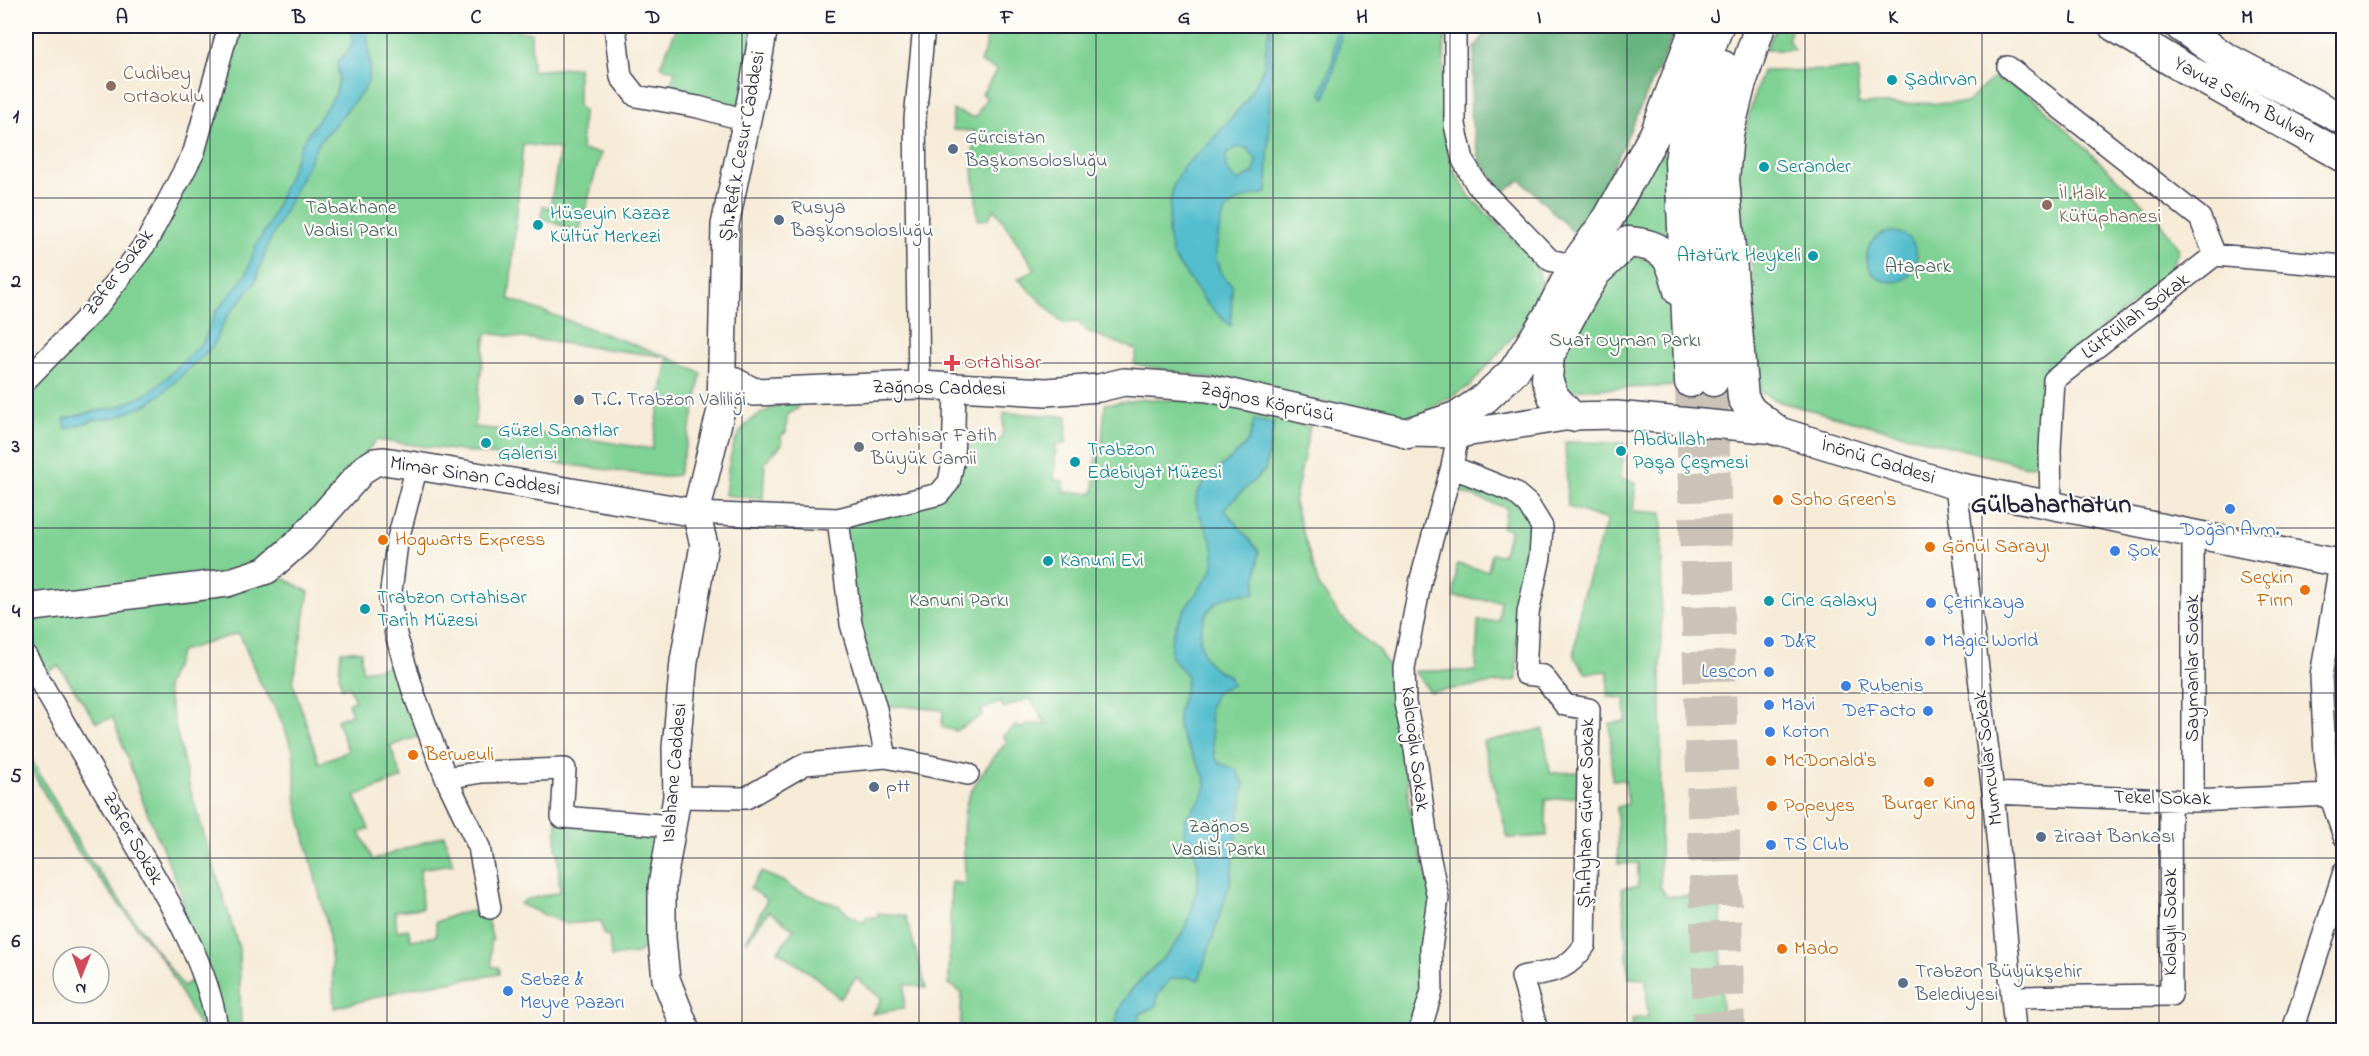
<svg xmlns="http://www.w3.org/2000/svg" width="2369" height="1056" viewBox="0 0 2369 1056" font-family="'Indie Flower',sans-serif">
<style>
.green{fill:#80d294;stroke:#517a68;stroke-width:1.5;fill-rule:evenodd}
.forest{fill:#68b47e;stroke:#456b5c;stroke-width:1.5}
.water{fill:#52bdcd;stroke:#3a7084;stroke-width:1.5;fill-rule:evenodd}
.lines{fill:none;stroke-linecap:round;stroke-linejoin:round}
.secondary-tunnel{stroke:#ccc3b8;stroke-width:30;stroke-dasharray:30 15;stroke-linecap:butt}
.minor-casing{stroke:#424052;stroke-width:24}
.tertiary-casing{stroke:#424052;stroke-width:30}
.secondary-casing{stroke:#424052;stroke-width:33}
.minor{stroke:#fff;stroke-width:21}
.tertiary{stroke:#fff;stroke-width:27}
.secondary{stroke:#fff;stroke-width:30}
.grid{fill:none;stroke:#22223b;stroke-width:1.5;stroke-opacity:0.55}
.culture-dot{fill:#0f9aa8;stroke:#fdfcf7;stroke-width:2}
.education-dot{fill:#8d6e63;stroke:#fdfcf7;stroke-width:2}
.service-dot{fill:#5c6f8a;stroke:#fdfcf7;stroke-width:2}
.health-dot{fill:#e0444e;stroke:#fdfcf7;stroke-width:2}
.worship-dot{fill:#6b7280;stroke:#fdfcf7;stroke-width:2}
.food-dot{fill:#e8710a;stroke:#fdfcf7;stroke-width:2}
.shop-dot{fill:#3f7fe0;stroke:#fdfcf7;stroke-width:2}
.labels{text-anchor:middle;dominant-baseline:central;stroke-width:4.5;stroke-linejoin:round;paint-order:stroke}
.education-label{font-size:20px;fill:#785e54;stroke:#fdfcf7;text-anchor:start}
.culture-label{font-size:20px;fill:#0d838f;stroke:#fdfcf7;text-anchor:start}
.street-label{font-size:20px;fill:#22223b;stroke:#fdfcf7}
.service-label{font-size:20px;fill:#4e5e75;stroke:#fdfcf7;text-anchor:start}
.park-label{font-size:20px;fill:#43605a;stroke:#fdfcf7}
.health-label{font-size:20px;fill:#be3a42;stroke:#fdfcf7;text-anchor:start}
.worship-label{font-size:20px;fill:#5b616d;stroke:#fdfcf7;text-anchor:start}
.food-label{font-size:20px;fill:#c56008;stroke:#fdfcf7;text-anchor:start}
.shop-label{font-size:20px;fill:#366cbe;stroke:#fdfcf7;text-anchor:start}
.district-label{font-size:26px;font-weight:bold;fill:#22223b;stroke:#fdfcf7}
.neatline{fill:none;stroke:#22223b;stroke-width:2}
.grid-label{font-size:20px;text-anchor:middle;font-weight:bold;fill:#22223b}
</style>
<rect width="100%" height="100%" fill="#fdfcf7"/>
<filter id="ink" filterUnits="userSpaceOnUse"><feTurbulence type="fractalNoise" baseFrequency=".0167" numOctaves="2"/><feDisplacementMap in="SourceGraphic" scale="12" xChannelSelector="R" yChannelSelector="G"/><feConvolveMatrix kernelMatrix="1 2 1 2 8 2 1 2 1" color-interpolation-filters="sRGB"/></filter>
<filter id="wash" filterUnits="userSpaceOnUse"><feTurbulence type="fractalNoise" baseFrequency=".008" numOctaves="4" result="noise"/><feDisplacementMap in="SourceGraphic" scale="24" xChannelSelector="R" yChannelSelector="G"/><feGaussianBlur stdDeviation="1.35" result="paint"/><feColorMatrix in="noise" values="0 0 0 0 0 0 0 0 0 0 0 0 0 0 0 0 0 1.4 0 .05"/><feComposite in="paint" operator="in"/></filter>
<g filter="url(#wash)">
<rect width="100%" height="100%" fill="#f6ebd7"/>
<path class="green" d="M234,26H517L518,31L531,33L532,71L578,67V106L583,110L581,150L601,153L579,232L541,218L543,206L550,208L560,149L523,144L509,299L668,357L701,373L696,404L678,475L663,477L376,440L268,570L309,592L293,683L319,763L348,751L337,720L352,714L348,703L355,701L349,686L342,688L339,676L341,651H361L362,671L398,665L423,735L390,746L402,778L355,796L369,829L360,832L373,860L444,835L453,864L420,869L422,908L395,911L397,931L408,929L411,940L436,936V922L456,914L484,909L493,940H490L492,967H498L499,974L415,987L334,1008L332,964L328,928L297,805L293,750L276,708L261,685L239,633L181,651L166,687L190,789L239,948L241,1030H201L166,965L74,846L26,761V750L82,849L183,986L195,979L181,892L145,807L113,718L96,722L59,666L26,682V405L35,388L150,248ZM486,333L668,357L652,449L574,437L474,427Z
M675,26H739L754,28L740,106L668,93L675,71L660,66L675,32Z
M995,26H1449L1445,30L1442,123L1452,167L1470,197L1537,263L1543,290L1521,327L1470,386L1407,422L1218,380L1134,364L1137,350L1089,332L1078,322L1063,323L1018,279L1035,269L995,209L988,219L978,220L973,170L974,131L953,130V110L975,118L987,97L982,94L997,70L980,62L986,47L987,34L994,32Z
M1778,26H1793L1788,39L1794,50H1764Z
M1858,70V104L1966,103L1993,78L2028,93L2156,216L2179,249L2166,277L2042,377L2039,463L2026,466L1780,402L1760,392C1752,351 1756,310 1752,269C1750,249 1741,230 1739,210C1733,163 1748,115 1762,71Z
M1655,153L1668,155V241L1657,232L1613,231Z
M1635,255L1660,266C1672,305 1678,345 1679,386L1565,390L1560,370L1563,354L1605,276Z
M1145,399L1213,402L1310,427L1294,503L1319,586L1340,616L1379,651L1389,667L1393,680L1396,708L1407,748L1408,799L1414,832L1433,898L1426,988L1403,1030H960L962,993L949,984L951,882L965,884C966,859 960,830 966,805C970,787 994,756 1007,742L1003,736L1017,725L1020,729L1028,724H1046L1030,698L1003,708L1001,702L981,710L983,715L955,731L942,727L943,710L901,706L876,709L838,519L939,494L953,463L976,439L1002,440L1004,413L1067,416L1066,444L1056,445L1054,480L1064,481V492L1094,493L1096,443L1102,442L1105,404Z
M798,401L797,409L787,415L786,432L781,436L782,444L765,462L763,499L725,495C730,453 731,423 775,407C783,405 790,402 798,401Z
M1565,442L1624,443L1621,479L1636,482L1633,511L1662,513L1660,886L1666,896H1721L1722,1030H1633L1632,1019L1648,1017L1646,979L1629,978L1622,888L1638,886V863L1618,864L1617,807L1628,804L1625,780H1612L1610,723L1626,722L1625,698L1608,697V671L1586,673L1574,657L1581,601L1607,520L1568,507Z
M1458,479L1523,505L1535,533L1518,613L1517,680L1430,692L1414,671H1476L1478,621H1499L1500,601L1454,597L1457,564L1488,571L1492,554L1502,555L1511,530L1502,528L1507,508L1455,490Z
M1543,729L1550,773L1582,772V796L1545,800L1547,836L1508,838L1483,742Z
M557,818L668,829L662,938L635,954L611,957L609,935H604L601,921L566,924L520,904L525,900L560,892L558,853L556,849Z
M761,872L787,883L791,888L839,906L849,915L865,923L866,917H877L878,913L906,916L926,988L905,984L904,1008L872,1014L882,999L856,978L840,999L818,979L778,951L794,929L769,911L745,943L767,900L750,888Z"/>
<path class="forest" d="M1491,26H1678L1580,239L1521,180L1503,192L1480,162L1470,114L1475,47Z"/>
<path class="water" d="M349,26H367L370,66L368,82L364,90L318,144L267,247L255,283L226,318L213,346L165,391L148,404L117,417L94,420L66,429L64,419L91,412L115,408L143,396L159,385L204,341L215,313L246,275L256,245L269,224L302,143L335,95L339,79L337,63C351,48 357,47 349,26Z
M1269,26H1272L1267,193C1254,195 1233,199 1225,212C1220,220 1214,253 1217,262C1219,272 1224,279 1232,285L1231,326L1208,305L1172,255L1168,233L1170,203L1173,186L1184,166L1208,145L1247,100L1264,67ZM1238,147L1248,149L1256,159L1254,173L1238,181C1226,173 1224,166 1227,152Z
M1336,26H1341C1340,51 1334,74 1325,98L1321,94L1333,61Z
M1867 257a25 25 0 1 1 50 0a25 25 0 1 1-50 0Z
M1254,420L1274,424L1265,470L1224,509L1259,551L1255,593C1243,595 1230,593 1219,601C1191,619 1194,668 1229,675L1232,685L1217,691L1209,708L1215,758L1220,763L1236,770L1244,784L1230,883L1199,980L1188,977L1171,979L1158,994L1156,1006L1140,1014L1137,1030H1115C1117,990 1152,974 1174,946C1182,935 1188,923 1192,909C1196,895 1201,874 1197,859C1194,849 1185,841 1184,830C1182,813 1204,803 1206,786C1208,775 1183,743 1179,729C1174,709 1187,694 1187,676L1171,657C1168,629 1184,610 1200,588C1204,582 1210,575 1212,569C1223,539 1190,515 1197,495C1207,470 1235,461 1247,442C1251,436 1252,427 1254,420Z"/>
</g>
<g filter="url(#ink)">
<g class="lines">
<path class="secondary-tunnel" d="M1713,381L1730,1030
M1690,382L1708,1021"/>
<defs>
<path id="minor" d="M615,26L621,77L636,96L698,107L746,120
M1455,26V125L1463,160L1477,185L1550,260L1574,266
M2008,67L2200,218L2215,255
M26,380L97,307L146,243L194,152L229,26
M919,385L915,119L924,26
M417,466L397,543L390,599L396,635L414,694L446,778L479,847L490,908
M1452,467L1514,492L1528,504L1542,527L1540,557L1528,613L1525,674L1543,676L1565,705L1589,709L1585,945C1566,973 1552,971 1522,977L1537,1030
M1956,486L1993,793L2015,1030
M2051,506L2050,449L2054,380L2215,255L2344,266
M696,513L838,519L939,494L949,482L953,463L955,388
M838,519L851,624L876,709L886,757
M2193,534V801
M2340,564L2321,676L2325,756L2330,795L2344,836
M26,656C57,712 90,767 123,823C157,881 210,963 217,1030
M446,778L482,772L565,769L562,817L672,826
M1993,793L2193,801L2330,795
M677,797L746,798L805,764L886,757L968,774
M2014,997L2171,995L2170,800
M1420,1030L1432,991L1431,948L1438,898L1429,855L1415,749L1405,703L1404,668L1421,579L1452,467L1458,434
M2293,1030L2344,872"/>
<path id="tertiary" d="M722,375L754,392L919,385L1046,392L1099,388L1124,382L1209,388L1408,433L1458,434L1571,416L1616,415L1776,430L1956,486L2344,564
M26,608L227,583L267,570L301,540L364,469L375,462L384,461L417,466L696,513
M686,1030L666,979L662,938V886L677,797L676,748L684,661L704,545L696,513L721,410L725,225L754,85L764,26"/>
<path id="secondary" d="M1760,26L1740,86L1728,134L1724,179L1743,398L1751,411L1776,430
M2114,26L2184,68L2344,157
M2180,26L2224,57L2344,120
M1713,381L1701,167L1710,106L1723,66
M1690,382L1680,161L1690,102L1718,26
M1571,416L1553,396L1547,379L1549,355L1582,295L1596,272L1628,242C1665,245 1671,256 1679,291
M1408,433L1459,416L1485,398L1514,371L1549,315L1574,266L1609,217L1656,132L1696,26"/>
</defs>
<use href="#minor" class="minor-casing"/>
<use href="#tertiary" class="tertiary-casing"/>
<use href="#secondary" class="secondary-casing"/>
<use href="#minor" class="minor"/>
<use href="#tertiary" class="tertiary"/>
<use href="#secondary" class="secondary"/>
</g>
</g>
<path class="grid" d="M210,26V1030M387,26V1030M564,26V1030M742,26V1030M919,26V1030M1096,26V1030M1273,26V1030M1450,26V1030M1627,26V1030M1805,26V1030M1982,26V1030M2159,26V1030M26,198H2344M26,363H2344M26,528H2344M26,693H2344M26,858H2344"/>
<g class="culture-dot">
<circle cx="1892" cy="80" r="6"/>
<circle cx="1764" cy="167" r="6"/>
<circle cx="538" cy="225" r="6"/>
<circle cx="1813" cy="256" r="6"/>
<circle cx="486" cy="443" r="6"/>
<circle cx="1621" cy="451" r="6"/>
<circle cx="1075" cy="462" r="6"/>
<circle cx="1048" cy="561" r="6"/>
<circle cx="1769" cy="601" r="6"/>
<circle cx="365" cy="609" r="6"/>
</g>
<g class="education-dot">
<circle cx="111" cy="86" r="6"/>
<circle cx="2047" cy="205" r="6"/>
</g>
<g class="service-dot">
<circle cx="953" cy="149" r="6"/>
<circle cx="779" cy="220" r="6"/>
<circle cx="579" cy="400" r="6"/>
<circle cx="874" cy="787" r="6"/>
<circle cx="2041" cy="837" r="6"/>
<circle cx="1903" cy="983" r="6"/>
</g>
<path class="health-dot" d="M949 354h6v6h6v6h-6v6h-6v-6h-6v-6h6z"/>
<circle class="worship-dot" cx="859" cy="447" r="6"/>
<g class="food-dot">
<circle cx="1778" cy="500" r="6"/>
<circle cx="383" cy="540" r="6"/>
<circle cx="1930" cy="547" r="6"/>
<circle cx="2305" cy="590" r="6"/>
<circle cx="413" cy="755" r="6"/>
<circle cx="1771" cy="761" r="6"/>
<circle cx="1929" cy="782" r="6"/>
<circle cx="1772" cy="806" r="6"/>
<circle cx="1782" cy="949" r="6"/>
</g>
<g class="shop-dot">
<circle cx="2230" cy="509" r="6"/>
<circle cx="2115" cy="551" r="6"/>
<circle cx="1931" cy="603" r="6"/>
<circle cx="1930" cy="641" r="6"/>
<circle cx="1769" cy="642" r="6"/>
<circle cx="1769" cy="672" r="6"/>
<circle cx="1846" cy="686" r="6"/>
<circle cx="1769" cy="705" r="6"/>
<circle cx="1928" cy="711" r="6"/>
<circle cx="1770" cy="732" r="6"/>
<circle cx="1771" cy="845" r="6"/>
<circle cx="508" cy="991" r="6"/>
</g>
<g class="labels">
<g class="education-label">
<text x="123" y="74">Cudibey<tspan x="123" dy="23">Ortaokulu</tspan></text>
<text x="2059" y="194">İl Halk<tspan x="2059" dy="23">Kütüphanesi</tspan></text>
</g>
<g class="culture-label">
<text x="1904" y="80">Şadırvan</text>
<text x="1776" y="167">Serander</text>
<text x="550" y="214">Hüseyin Kazaz<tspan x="550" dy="23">Kültür Merkezi</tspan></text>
<text x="1801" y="256" text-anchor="end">Atatürk Heykeli</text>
<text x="498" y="431">Güzel Sanatlar<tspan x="498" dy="23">Galerisi</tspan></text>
<text x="1633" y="440">Abdullah<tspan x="1633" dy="23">Paşa Çeşmesi</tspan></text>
<text x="1087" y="450">Trabzon<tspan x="1087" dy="23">Edebiyat Müzesi</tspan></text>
<text x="1060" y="561">Kanuni Evi</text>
<text x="377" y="598">Trabzon Ortahisar<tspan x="377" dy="23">Tarih Müzesi</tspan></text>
<text x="1781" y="601">Cine Galaxy</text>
</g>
<g class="street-label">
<text transform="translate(2244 101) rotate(29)">Yavuz Selim Bulvarı</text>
<text transform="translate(743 146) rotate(-80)">Şh.Refik Cesur Caddesi</text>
<text transform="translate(119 273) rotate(-53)">Zafer Sokak</text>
<text transform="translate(2136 317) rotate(-37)">Lütfüllah Sokak</text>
<text transform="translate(939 389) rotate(1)">Zağnos Caddesi</text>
<text transform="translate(1267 403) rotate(12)">Zağnos Köprüsü</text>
<text transform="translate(1878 462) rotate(17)">İnönü Caddesi</text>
<text transform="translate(475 477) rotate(9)">Mimar Sinan Caddesi</text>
<text transform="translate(2193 668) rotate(-90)">Saymanlar Sokak</text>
<text transform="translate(1414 749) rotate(83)">Kalcıoğlu Sokak</text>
<text transform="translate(1989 758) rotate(-97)">Mumcular Sokak</text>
<text transform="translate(675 773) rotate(-85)">Islahane Caddesi</text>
<text transform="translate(2162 799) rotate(1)">Tekel Sokak</text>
<text transform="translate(1587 813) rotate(-89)">Şh.Ayhan Güner Sokak</text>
<text transform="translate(132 839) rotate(60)">Zafer Sokak</text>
<text transform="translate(2171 922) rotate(-90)">Kolaylı Sokak</text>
</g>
<g class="service-label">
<text x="965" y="138">Gürcistan<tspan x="965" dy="23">Başkonsolosluğu</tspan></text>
<text x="791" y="208">Rusya<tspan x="791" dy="23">Başkonsolosluğu</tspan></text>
<text x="591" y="400">T.C. Trabzon Valiliği</text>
<text x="886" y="787">ptt</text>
<text x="2053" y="837">Ziraat Bankası</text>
<text x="1915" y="972">Trabzon Büyükşehir<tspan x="1915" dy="23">Belediyesi</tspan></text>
</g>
<g class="park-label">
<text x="351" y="208">Tabakhane<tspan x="351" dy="23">Vadisi Parkı</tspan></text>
<text x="1918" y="267">Atapark</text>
<text x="1625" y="341">Suat Oyman Parkı</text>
<text x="959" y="601">Kanuni Parkı</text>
<text x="1219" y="827">Zağnos<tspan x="1219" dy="23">Vadisi Parkı</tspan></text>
</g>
<g class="health-label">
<text x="964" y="363">Ortahisar</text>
</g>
<g class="worship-label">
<text x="871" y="436">Ortahisar Fatih<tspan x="871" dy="23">Büyük Camii</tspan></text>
</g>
<g class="food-label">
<text x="1790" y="500">Soho Green's</text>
<text x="395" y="540">Hogwarts Express</text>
<text x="1942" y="547">Gönül Sarayı</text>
<text x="2293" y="578" text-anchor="end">Seçkin<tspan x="2293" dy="23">Fırın</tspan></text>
<text x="425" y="755">Berweuli</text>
<text x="1783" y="761">McDonald's</text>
<text x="1929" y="804" text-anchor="middle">Burger King</text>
<text x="1784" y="806">Popeyes</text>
<text x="1794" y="949">Mado</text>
</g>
<g class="shop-label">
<text x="2230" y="530" text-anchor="middle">Doğan Avm.</text>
<text x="2127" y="551">Şok</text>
<text x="1943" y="603">Çetinkaya</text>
<text x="1942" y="641">Magic World</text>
<text x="1781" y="642">D&amp;R</text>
<text x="1757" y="672" text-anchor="end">Lescon</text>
<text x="1858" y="686">Rubenis</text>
<text x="1781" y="705">Mavi</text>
<text x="1916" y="711" text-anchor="end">DeFacto</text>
<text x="1782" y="732">Koton</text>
<text x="1783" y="845">TS Club</text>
<text x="520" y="980">Sebze &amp;<tspan x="520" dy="23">Meyve Pazarı</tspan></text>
</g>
<g class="district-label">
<text x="2051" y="506">Gülbaharhatun</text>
</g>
</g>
<rect width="2369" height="1056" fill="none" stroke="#fdfcf7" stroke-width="66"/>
<g transform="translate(81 975) rotate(181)"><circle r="28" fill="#fdfcf7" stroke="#a5a5ac" stroke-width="1.5"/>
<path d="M0-4.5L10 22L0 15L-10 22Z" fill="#d1495b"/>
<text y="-9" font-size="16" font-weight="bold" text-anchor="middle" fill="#22223b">N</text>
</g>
<rect x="33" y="33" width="2303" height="990" class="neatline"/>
<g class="grid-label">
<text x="122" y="23">A</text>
<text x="299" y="23">B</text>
<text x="476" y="23">C</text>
<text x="653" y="23">D</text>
<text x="830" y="23">E</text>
<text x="1007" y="23">F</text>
<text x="1184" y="23">G</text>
<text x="1362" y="23">H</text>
<text x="1539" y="23">I</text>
<text x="1716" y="23">J</text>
<text x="1893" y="23">K</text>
<text x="2070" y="23">L</text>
<text x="2247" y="23">M</text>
<text x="16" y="122">1</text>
<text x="16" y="287">2</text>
<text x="16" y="452">3</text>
<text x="16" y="617">4</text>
<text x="16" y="782">5</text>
<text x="16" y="947">6</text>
</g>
</svg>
